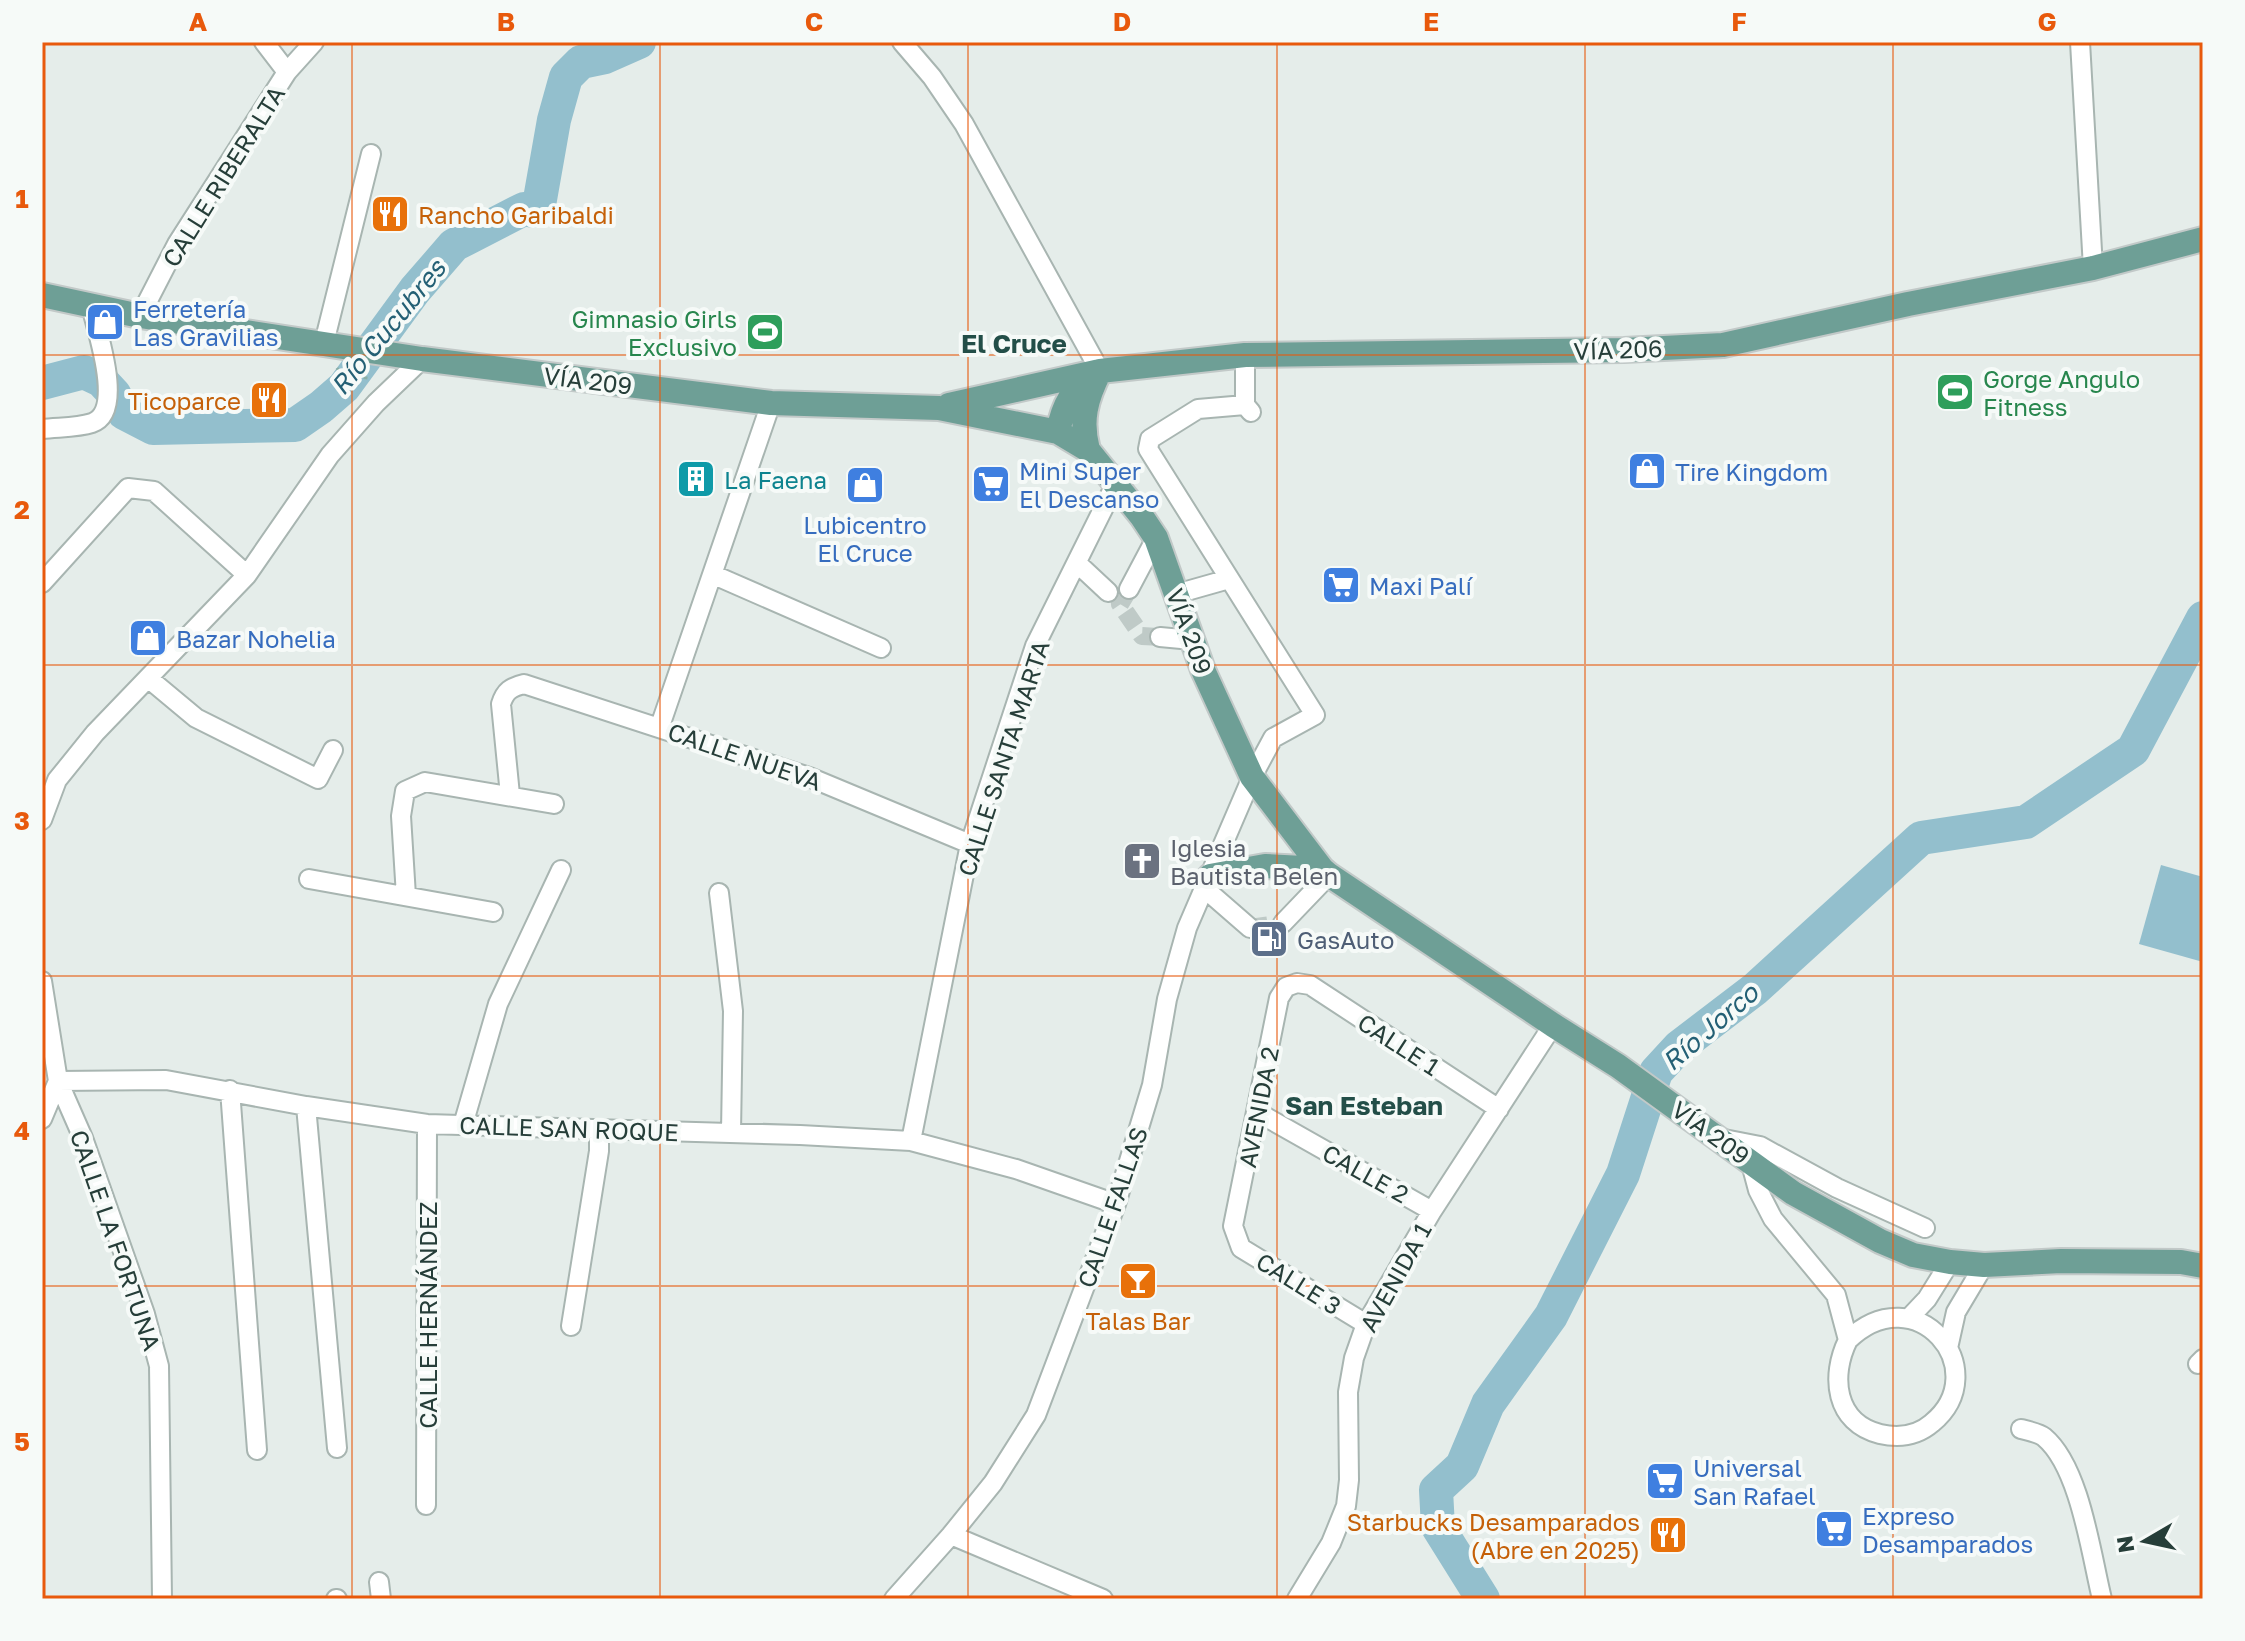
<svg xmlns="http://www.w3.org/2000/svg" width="2245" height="1641" viewBox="0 0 2245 1641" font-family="'Golos Text',sans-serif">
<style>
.water{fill:#93bfcd}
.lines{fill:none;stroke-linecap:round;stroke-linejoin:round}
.river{stroke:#93bfcd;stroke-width:34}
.minor-tunnel{stroke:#bfcac7;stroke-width:18;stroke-dasharray:18 9;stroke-linecap:butt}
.minor-casing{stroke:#a8b5b1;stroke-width:22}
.major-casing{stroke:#c2c9c8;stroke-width:28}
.path{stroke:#89aea6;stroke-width:3;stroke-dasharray:4 6;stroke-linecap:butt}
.minor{stroke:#fff;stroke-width:18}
.major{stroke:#6e9f96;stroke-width:24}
.grid{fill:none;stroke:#e8590c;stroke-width:2;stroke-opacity:0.55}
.labels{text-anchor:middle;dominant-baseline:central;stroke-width:8;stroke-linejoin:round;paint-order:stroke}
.street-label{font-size:24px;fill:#263e39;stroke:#f6faf8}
.food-label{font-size:24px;fill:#c56008;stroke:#f6faf8;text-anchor:end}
.shop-label{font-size:24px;fill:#366cbe;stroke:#f6faf8;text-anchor:start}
.leisure-label{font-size:24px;fill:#27864d;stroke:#f6faf8;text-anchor:end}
.culture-label{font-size:24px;fill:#0d838f;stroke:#f6faf8;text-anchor:start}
.worship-label{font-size:24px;fill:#5b616d;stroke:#f6faf8;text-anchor:start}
.service-label{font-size:24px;fill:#4e5e75;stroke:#f6faf8;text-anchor:start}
.water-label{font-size:26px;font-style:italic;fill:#246075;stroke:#f6faf8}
.neighbourhood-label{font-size:26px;font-weight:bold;fill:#234e48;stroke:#f6faf8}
.neatline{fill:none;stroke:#e8590c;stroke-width:3}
.grid-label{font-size:26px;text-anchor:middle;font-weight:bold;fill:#e8590c}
</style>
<rect width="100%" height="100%" fill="#e5edea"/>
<path class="water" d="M2161,865L2203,877V962L2139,944Z"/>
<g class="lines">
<path class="river" d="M42,383L84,372L101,380L114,394L124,413L153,428L295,425L321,407L344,387L415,290L454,245L524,209L533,211L539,205L554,120L566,77L581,62L605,57L639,42
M1483,1599L1438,1527L1436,1490L1462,1466L1488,1404L1551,1316L1623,1174L1656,1072L1679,1047L1755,989L1921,838L2026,822L2133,750L2203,618"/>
<path class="minor-tunnel" d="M1129,589L1120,604L1142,636L1160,637
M1250,928L1283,923"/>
<defs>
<path id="minor" d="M264,42L287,72
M902,42L932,77L964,124L1100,371
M2080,42L2093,268
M140,316L177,244L287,72L314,42
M324,343L371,154
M1245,355V405L1251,412
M42,429C58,427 77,428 92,423C125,412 97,331 91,306
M1078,564L1108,592
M714,575L881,648
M42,583L128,488L154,491L247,575
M1129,589L1156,538
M1176,594L1229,579
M1160,637L1192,640
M148,678L196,718L318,779L333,750
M660,726L771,403
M510,795L501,704C505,691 511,687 524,684L809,777L970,844
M42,820L57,780L95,733L247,575L330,455L376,403L422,359
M309,879L493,912
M1204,888L1250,928
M719,893L733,1011L731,1132
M406,896L401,816L405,791L425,782L554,804
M1283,923L1329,875
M42,981L58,1081L83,1138L145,1314L159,1366L162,1599
M230,1090L257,1450
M306,1106L337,1448
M1257,1112L1432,1211
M42,1119L58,1081L166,1080L306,1106L427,1124L800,1135L911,1141L1016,1169L1116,1204
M463,1125L498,1004L561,870
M1724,1139L1760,1146L1837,1188L1925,1228
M911,1141L970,844L1035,646L1116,483
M1750,1160L1758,1190L1773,1219L1836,1295L1848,1340C1830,1376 1835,1423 1880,1434C1898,1438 1917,1436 1932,1423C1996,1370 1916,1274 1848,1340
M1909,1318L1927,1299L1950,1262
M1366,1324L1241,1248L1233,1226L1279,998L1286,987L1297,983L1310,985L1499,1109
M571,1326L599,1151V1129
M1948,1348L1956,1312L1984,1265
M2198,1364L2203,1359
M2021,1429C2029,1431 2039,1433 2044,1437C2080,1467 2091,1554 2102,1599
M426,1505L427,1124
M951,1535L1103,1599
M379,1582L381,1599
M336,1599H337
M894,1599L951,1535L993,1483L1036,1415L1116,1204L1152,1085L1167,999L1187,928L1252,777L1273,738L1315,715L1148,449L1150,439L1198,409L1245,405
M1297,1599L1331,1543L1346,1506L1349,1480L1348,1392L1354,1358L1366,1324L1432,1211L1553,1025"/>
<path id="major" d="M42,295L140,316L422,359L771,403L939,408L1058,432L1088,450L1142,517L1156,538L1203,670L1252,777L1322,869L1329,875L1553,1025L1618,1066L1793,1193L1880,1241L1913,1255L1950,1262L1984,1265L2061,1261L2181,1262L2203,1266
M949,405L1100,371L1245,355L1624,350L1723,345L1908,304L2093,268L2203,239
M1058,432C1063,406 1072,388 1095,375
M1088,450C1080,420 1086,399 1100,371
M1210,876L1265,866L1322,869"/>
</defs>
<use href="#minor" class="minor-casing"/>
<use href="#major" class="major-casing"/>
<path class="path" d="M337,368L341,374L373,379"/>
<use href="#minor" class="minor"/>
<use href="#major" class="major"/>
</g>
<path class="grid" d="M352,42V1599M660,42V1599M968,42V1599M1277,42V1599M1585,42V1599M1893,42V1599M42,355H2203M42,665H2203M42,976H2203M42,1286H2203"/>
<defs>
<symbol id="restaurant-square" viewBox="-11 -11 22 22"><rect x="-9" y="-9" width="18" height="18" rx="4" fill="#e8710a" stroke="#f6faf8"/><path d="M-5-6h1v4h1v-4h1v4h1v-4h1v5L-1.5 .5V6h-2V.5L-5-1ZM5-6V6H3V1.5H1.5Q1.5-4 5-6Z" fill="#fff"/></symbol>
<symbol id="shop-square" viewBox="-11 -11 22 22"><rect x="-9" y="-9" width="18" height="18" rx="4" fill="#3f7fe0" stroke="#f6faf8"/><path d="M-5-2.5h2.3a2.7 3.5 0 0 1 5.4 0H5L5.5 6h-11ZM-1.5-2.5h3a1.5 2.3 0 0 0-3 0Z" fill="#fff"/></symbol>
<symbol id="stadium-square" viewBox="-11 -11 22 22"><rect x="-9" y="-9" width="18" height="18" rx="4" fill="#2e9e5b" stroke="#f6faf8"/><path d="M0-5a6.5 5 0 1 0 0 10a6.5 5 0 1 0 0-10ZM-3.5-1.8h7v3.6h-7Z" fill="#fff"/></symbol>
<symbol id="building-square" viewBox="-11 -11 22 22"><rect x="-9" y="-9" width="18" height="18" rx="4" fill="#0f9aa8" stroke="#f6faf8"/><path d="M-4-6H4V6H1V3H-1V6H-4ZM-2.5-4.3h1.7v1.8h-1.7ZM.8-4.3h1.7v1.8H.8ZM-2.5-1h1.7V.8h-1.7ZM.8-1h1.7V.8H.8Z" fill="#fff"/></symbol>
<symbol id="supermarket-square" viewBox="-11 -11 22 22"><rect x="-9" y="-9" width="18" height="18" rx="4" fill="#3f7fe0" stroke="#f6faf8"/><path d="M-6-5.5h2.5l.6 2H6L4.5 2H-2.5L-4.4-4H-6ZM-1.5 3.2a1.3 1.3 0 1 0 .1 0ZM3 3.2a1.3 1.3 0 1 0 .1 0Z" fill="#fff"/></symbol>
<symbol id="church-square" viewBox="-11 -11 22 22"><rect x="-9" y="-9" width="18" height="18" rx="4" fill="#6b7280" stroke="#f6faf8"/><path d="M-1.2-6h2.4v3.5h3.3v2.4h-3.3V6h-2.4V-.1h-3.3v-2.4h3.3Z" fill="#fff"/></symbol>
<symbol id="fuel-square" viewBox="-11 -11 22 22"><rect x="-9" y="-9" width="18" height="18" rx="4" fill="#5c6f8a" stroke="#f6faf8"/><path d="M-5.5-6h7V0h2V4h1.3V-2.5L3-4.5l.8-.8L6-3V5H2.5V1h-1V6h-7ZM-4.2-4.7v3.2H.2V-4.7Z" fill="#fff"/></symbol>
<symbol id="bar-square" viewBox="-11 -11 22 22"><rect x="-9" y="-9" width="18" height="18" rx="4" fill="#e8710a" stroke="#f6faf8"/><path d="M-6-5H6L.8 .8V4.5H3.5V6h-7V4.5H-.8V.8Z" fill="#fff"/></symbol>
</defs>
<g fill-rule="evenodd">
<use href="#restaurant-square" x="368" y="192" width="44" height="44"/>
<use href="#shop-square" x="83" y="300" width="44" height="44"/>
<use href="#stadium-square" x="743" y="310" width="44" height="44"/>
<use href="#stadium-square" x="1933" y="370" width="44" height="44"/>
<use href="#restaurant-square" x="247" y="378" width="44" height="44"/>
<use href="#shop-square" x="1625" y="449" width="44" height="44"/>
<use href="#building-square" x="674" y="457" width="44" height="44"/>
<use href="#supermarket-square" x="969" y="462" width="44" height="44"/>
<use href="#shop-square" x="843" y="463" width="44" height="44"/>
<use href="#supermarket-square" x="1319" y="563" width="44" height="44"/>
<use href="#shop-square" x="126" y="616" width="44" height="44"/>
<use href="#church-square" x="1120" y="839" width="44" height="44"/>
<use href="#fuel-square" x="1247" y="917" width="44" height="44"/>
<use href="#bar-square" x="1116" y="1259" width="44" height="44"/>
<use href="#supermarket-square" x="1643" y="1459" width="44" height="44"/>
<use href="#supermarket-square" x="1812" y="1507" width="44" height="44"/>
<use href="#restaurant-square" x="1646" y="1513" width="44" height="44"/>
</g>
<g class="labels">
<g class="street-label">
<text transform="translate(223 176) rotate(-58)">CALLE RIBERALTA</text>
<text transform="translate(1618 349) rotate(-2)">VÍA 206</text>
<text transform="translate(588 380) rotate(7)">VÍA 209</text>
<text transform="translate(1190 631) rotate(70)">VÍA 209</text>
<text transform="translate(745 756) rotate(19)">CALLE NUEVA</text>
<text transform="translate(1003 758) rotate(-72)">CALLE SANTA MARTA</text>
<text transform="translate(1399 1044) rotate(33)">CALLE 1</text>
<text transform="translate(1258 1107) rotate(-79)">AVENIDA 2</text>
<text transform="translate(569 1128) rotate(2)">CALLE SAN ROQUE</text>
<text transform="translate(1711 1132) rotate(36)">VÍA 209</text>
<text transform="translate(1366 1173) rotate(29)">CALLE 2</text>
<text transform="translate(1112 1207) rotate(-71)">CALLE FALLAS</text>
<text transform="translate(116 1240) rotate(71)">CALLE LA FORTUNA</text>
<text transform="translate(1395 1277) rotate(-61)">AVENIDA 1</text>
<text transform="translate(1299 1283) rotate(32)">CALLE 3</text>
<text transform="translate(427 1315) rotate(-90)">CALLE HERNÁNDEZ</text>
</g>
<g class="food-label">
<text x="418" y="214" text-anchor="start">Rancho Garibaldi</text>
<text x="241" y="400">Ticoparce</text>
<text x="1138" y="1320" text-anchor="middle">Talas Bar</text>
<text x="1640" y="1521">Starbucks Desamparados<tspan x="1640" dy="28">(Abre en 2025)</tspan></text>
</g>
<g class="shop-label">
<text x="133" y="308">Ferretería<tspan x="133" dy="28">Las Gravilias</tspan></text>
<text x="1019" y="470">Mini Super<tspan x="1019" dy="28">El Descanso</tspan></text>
<text x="1675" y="471">Tire Kingdom</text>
<text x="865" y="524" text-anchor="middle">Lubicentro<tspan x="865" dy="28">El Cruce</tspan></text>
<text x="1369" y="585">Maxi Palí</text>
<text x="176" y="638">Bazar Nohelia</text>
<text x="1693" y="1467">Universal<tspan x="1693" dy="28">San Rafael</tspan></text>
<text x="1862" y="1515">Expreso<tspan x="1862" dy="28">Desamparados</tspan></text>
</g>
<g class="leisure-label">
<text x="737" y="318">Gimnasio Girls<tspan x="737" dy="28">Exclusivo</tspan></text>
<text x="1983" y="378" text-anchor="start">Gorge Angulo<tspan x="1983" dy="28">Fitness</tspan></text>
</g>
<g class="culture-label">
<text x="724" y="479">La Faena</text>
</g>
<g class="worship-label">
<text x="1170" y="847">Iglesia<tspan x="1170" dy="28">Bautista Belen</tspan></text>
</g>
<g class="service-label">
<text x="1297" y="939">GasAuto</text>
</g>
<g class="water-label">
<text transform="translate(388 327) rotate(-51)">Río Cucubres</text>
<text transform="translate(1710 1027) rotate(-41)">Río Jorco</text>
</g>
<g class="neighbourhood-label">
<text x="1014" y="343">El Cruce</text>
<text x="1364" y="1105">San Esteban</text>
</g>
</g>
<rect width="2245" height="1641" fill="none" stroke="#f6faf8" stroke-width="88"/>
<g transform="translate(2145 1541) rotate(261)" stroke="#f6faf8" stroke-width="6" paint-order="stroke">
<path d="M0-6L14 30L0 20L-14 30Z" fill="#263e39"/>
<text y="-12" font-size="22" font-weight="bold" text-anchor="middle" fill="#263e39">N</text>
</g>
<rect x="44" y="44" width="2157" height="1553" class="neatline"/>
<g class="grid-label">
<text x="198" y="31">A</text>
<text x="506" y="31">B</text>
<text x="814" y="31">C</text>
<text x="1122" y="31">D</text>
<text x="1431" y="31">E</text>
<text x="1739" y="31">F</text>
<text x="2047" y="31">G</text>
<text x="22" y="208">1</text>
<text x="22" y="519">2</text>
<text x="22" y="830">3</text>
<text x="22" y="1140">4</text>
<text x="22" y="1451">5</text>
</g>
</svg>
